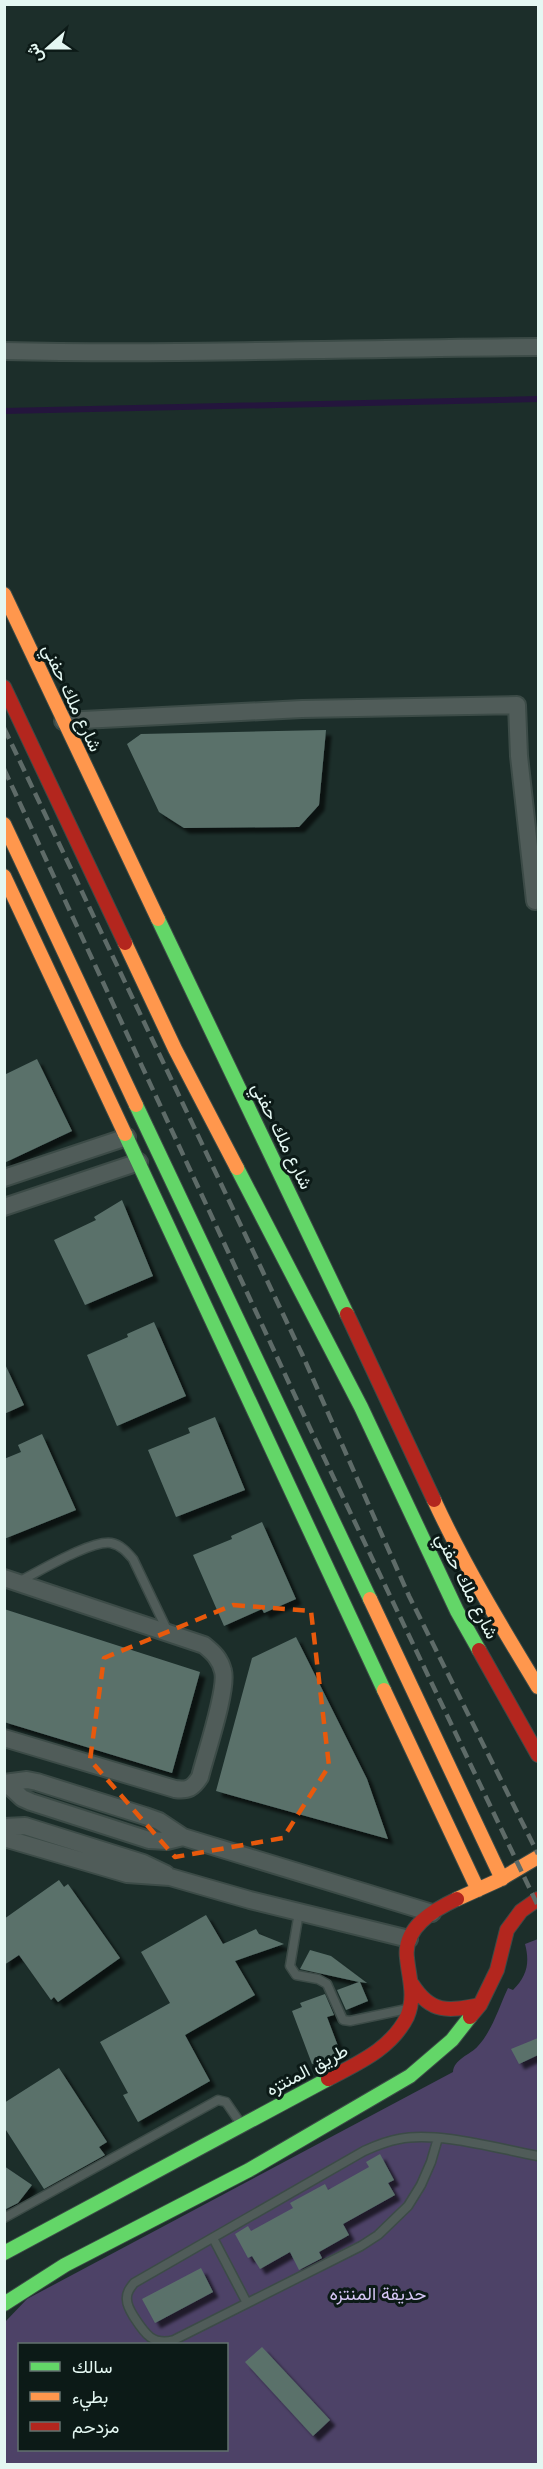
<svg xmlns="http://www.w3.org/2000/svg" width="543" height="2469" viewBox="0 0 543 2469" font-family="'DM Sans',Vazirmatn,sans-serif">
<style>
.green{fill:#4d4267;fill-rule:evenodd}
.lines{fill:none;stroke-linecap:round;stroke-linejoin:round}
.stream{stroke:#24153d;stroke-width:6}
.building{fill:#5a716b;filter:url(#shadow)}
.lane-casing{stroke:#3c4b47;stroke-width:11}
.street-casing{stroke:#3c4b47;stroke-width:20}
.fast-casing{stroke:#3c4b47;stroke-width:16}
.slow-casing{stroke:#3c4b47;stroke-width:16}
.jam-casing{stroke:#3c4b47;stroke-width:16}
.lane{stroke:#505c59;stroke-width:8}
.street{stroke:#505c59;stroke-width:16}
.fast{stroke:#63d668;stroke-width:14}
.slow{stroke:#ff974d;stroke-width:14}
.jam{stroke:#b3261e;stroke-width:14}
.rail{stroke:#5e6b68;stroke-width:4.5;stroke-dasharray:12 6;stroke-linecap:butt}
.marked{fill:none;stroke:#e8590c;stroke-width:4.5;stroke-dasharray:12 8;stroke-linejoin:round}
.labels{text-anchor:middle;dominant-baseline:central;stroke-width:6;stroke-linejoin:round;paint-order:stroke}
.street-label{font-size:18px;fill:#e4f7f2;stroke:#0c1a17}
.park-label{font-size:18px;fill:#d5c6f5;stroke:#0c1a17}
</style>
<defs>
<filter id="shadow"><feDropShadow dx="5.5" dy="5.5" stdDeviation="1.5" flood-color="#0009"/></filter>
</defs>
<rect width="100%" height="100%" fill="#1c2e2a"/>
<path class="green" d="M538,1939V2464H5V2322L27,2299L453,2072C454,2059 470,2055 478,2046C492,2031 499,2007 508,1988L513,1990C527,1976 530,1963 525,1944ZM20,2344H226V2450H20Z"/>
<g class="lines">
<path class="stream" d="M4,411L538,399"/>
</g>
<path class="building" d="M326,730L319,805L299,827L184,828L159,812L127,744L141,734Z
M37,1059L72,1131L4,1163V1075Z
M122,1200L153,1276L85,1305L54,1240L96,1220L94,1217Z
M154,1322L186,1396L117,1426L87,1355L128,1337L127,1334Z
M4,1362L24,1405L4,1414Z
M215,1417L245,1490L176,1517L148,1450L190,1433L188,1428Z
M42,1434L76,1510L4,1539V1459L21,1452L18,1445Z
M262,1522L296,1599L264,1613L262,1609L224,1626L193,1555L232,1539L231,1536Z
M4,1609L200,1672L172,1773L4,1722Z
M296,1637L367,1779L388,1839L216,1791L252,1658Z
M59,1880L64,1887L68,1884L120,1958L58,2002L54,1997L51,2000L19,1955L4,1965V1919Z
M206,1915L223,1944L256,1929L259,1934L284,1944L235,1961L255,1995L185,2035L210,2081L138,2122L123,2095L128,2093L100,2042L170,2003L141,1952Z
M310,1950L331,1956L367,1983L360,1982L368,2001L346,2010L337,1990L359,1982L300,1969Z
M325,1994L334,2015L327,2017L341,2054L312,2064L292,2011L302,2007L300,2003Z
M538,2038V2055L519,2064L511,2049Z
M59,2068L107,2142L99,2147L105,2155L44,2189L4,2127V2103Z
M380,2154L394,2180L388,2183L395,2195L343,2224L349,2235L319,2252L322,2258L299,2270L290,2252L260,2269L252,2256L248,2258L235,2234L248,2226L251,2231L293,2208L290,2203L325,2184L328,2190L369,2167L366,2162Z
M4,2166L32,2185L18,2203L4,2210Z
M201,2268L213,2292L155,2323L142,2299Z
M262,2347L330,2420L313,2436L245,2362Z"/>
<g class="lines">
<defs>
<path id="lane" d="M20,1581C40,1571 91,1540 111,1543C121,1545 127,1552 133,1559L168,1632
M299,1912L290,1966L296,1975L318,1979L327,1984L343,2020L350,2021L407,2009
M438,2138L431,2162L421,2185L408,2206L378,2235L361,2246L174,2340C153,2346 145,2334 134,2317C131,2312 127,2306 127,2300C126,2293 130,2288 134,2283L364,2151C375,2146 387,2141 399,2139C438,2131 499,2149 538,2156
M4,2218L218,2100L226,2102L241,2124
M213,2238L247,2303"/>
<path id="street" d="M4,351C182,355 360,348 538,347
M63,721L302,709L517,705L519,756L535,901
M4,1178L127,1137
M4,1207L139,1162
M4,1578L204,1645C214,1653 220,1659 223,1671C228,1689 205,1756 200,1777C193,1788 188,1791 175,1789L4,1738
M4,1783L27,1780L37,1782L145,1816L159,1821L183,1837L432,1913
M7,1784L22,1798L31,1802L149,1840L167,1841L183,1837
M4,1827L25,1826L143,1863L166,1874
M4,1838L127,1874L170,1877L250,1900L409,1939"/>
<path id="fast" d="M158,919L347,1314
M136,1105L370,1599
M125,1134L384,1690
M237,1168L361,1407L457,1611L479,1650
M4,2253L328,2079
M4,2304L65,2265L249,2170L410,2076L452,2040L470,2017"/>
<path id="slow" d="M4,594L158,919
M4,824L136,1105
M4,876L125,1134
M125,943L175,1049L237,1168
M434,1500C464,1565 501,1626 538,1687
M370,1599L502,1879
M384,1690L478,1890
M457,1899L499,1880L538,1857"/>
<path id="jam" d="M4,687L125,943
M347,1314L434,1500
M479,1650L538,1755
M412,1984C431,2014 448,2011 480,2005
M470,2017L480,2005L497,1970L507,1930L521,1911L538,1899
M328,2079C358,2063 391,2049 407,2017C416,1996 409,1979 407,1958C403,1928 433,1910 457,1899"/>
</defs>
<use href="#lane" class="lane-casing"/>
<use href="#street" class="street-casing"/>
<use href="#fast" class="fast-casing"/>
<use href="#slow" class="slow-casing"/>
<use href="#jam" class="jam-casing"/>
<use href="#lane" class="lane"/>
<use href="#street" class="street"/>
<use href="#fast" class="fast"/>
<use href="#slow" class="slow"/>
<use href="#jam" class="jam"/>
<path class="rail" d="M4,728L302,1354L409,1596L538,1854
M4,769L309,1426L538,1906"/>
</g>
<path class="marked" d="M233,1605L311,1611L329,1766L283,1838L175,1857L90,1760L104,1658Z"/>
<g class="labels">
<g class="street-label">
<text transform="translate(72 698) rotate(65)">شارع ملك حفني</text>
<text transform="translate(282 1136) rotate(64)">شارع ملك حفني</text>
<text transform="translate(467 1586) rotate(63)">شارع ملك حفني</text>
<text transform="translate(307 2070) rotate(-28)">طريق المنتزه</text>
</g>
<g class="park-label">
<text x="378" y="2294">حديقة المنتزه</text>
</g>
</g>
<rect width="543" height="2469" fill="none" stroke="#e4f7f2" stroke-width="12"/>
<rect x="18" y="2343" width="210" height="108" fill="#0c1a17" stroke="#62726f" stroke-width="1.5"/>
<rect x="30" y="2362" width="30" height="9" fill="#63d668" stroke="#62726f" stroke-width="1.5"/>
<text x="72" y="2373" font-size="18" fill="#e4f7f2">سالك</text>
<rect x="30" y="2392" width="30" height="9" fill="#ff974d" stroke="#62726f" stroke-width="1.5"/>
<text x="72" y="2403" font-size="18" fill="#e4f7f2">بطيء</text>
<rect x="30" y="2422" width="30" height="9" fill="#b3261e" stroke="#62726f" stroke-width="1.5"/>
<text x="72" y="2433" font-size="18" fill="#e4f7f2">مزدحم</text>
<g transform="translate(48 48) rotate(249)" stroke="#0c1a17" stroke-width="4.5" paint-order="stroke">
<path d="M0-4.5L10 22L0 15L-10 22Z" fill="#e4f7f2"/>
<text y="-9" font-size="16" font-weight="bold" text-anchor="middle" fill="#e4f7f2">ش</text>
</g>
</svg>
